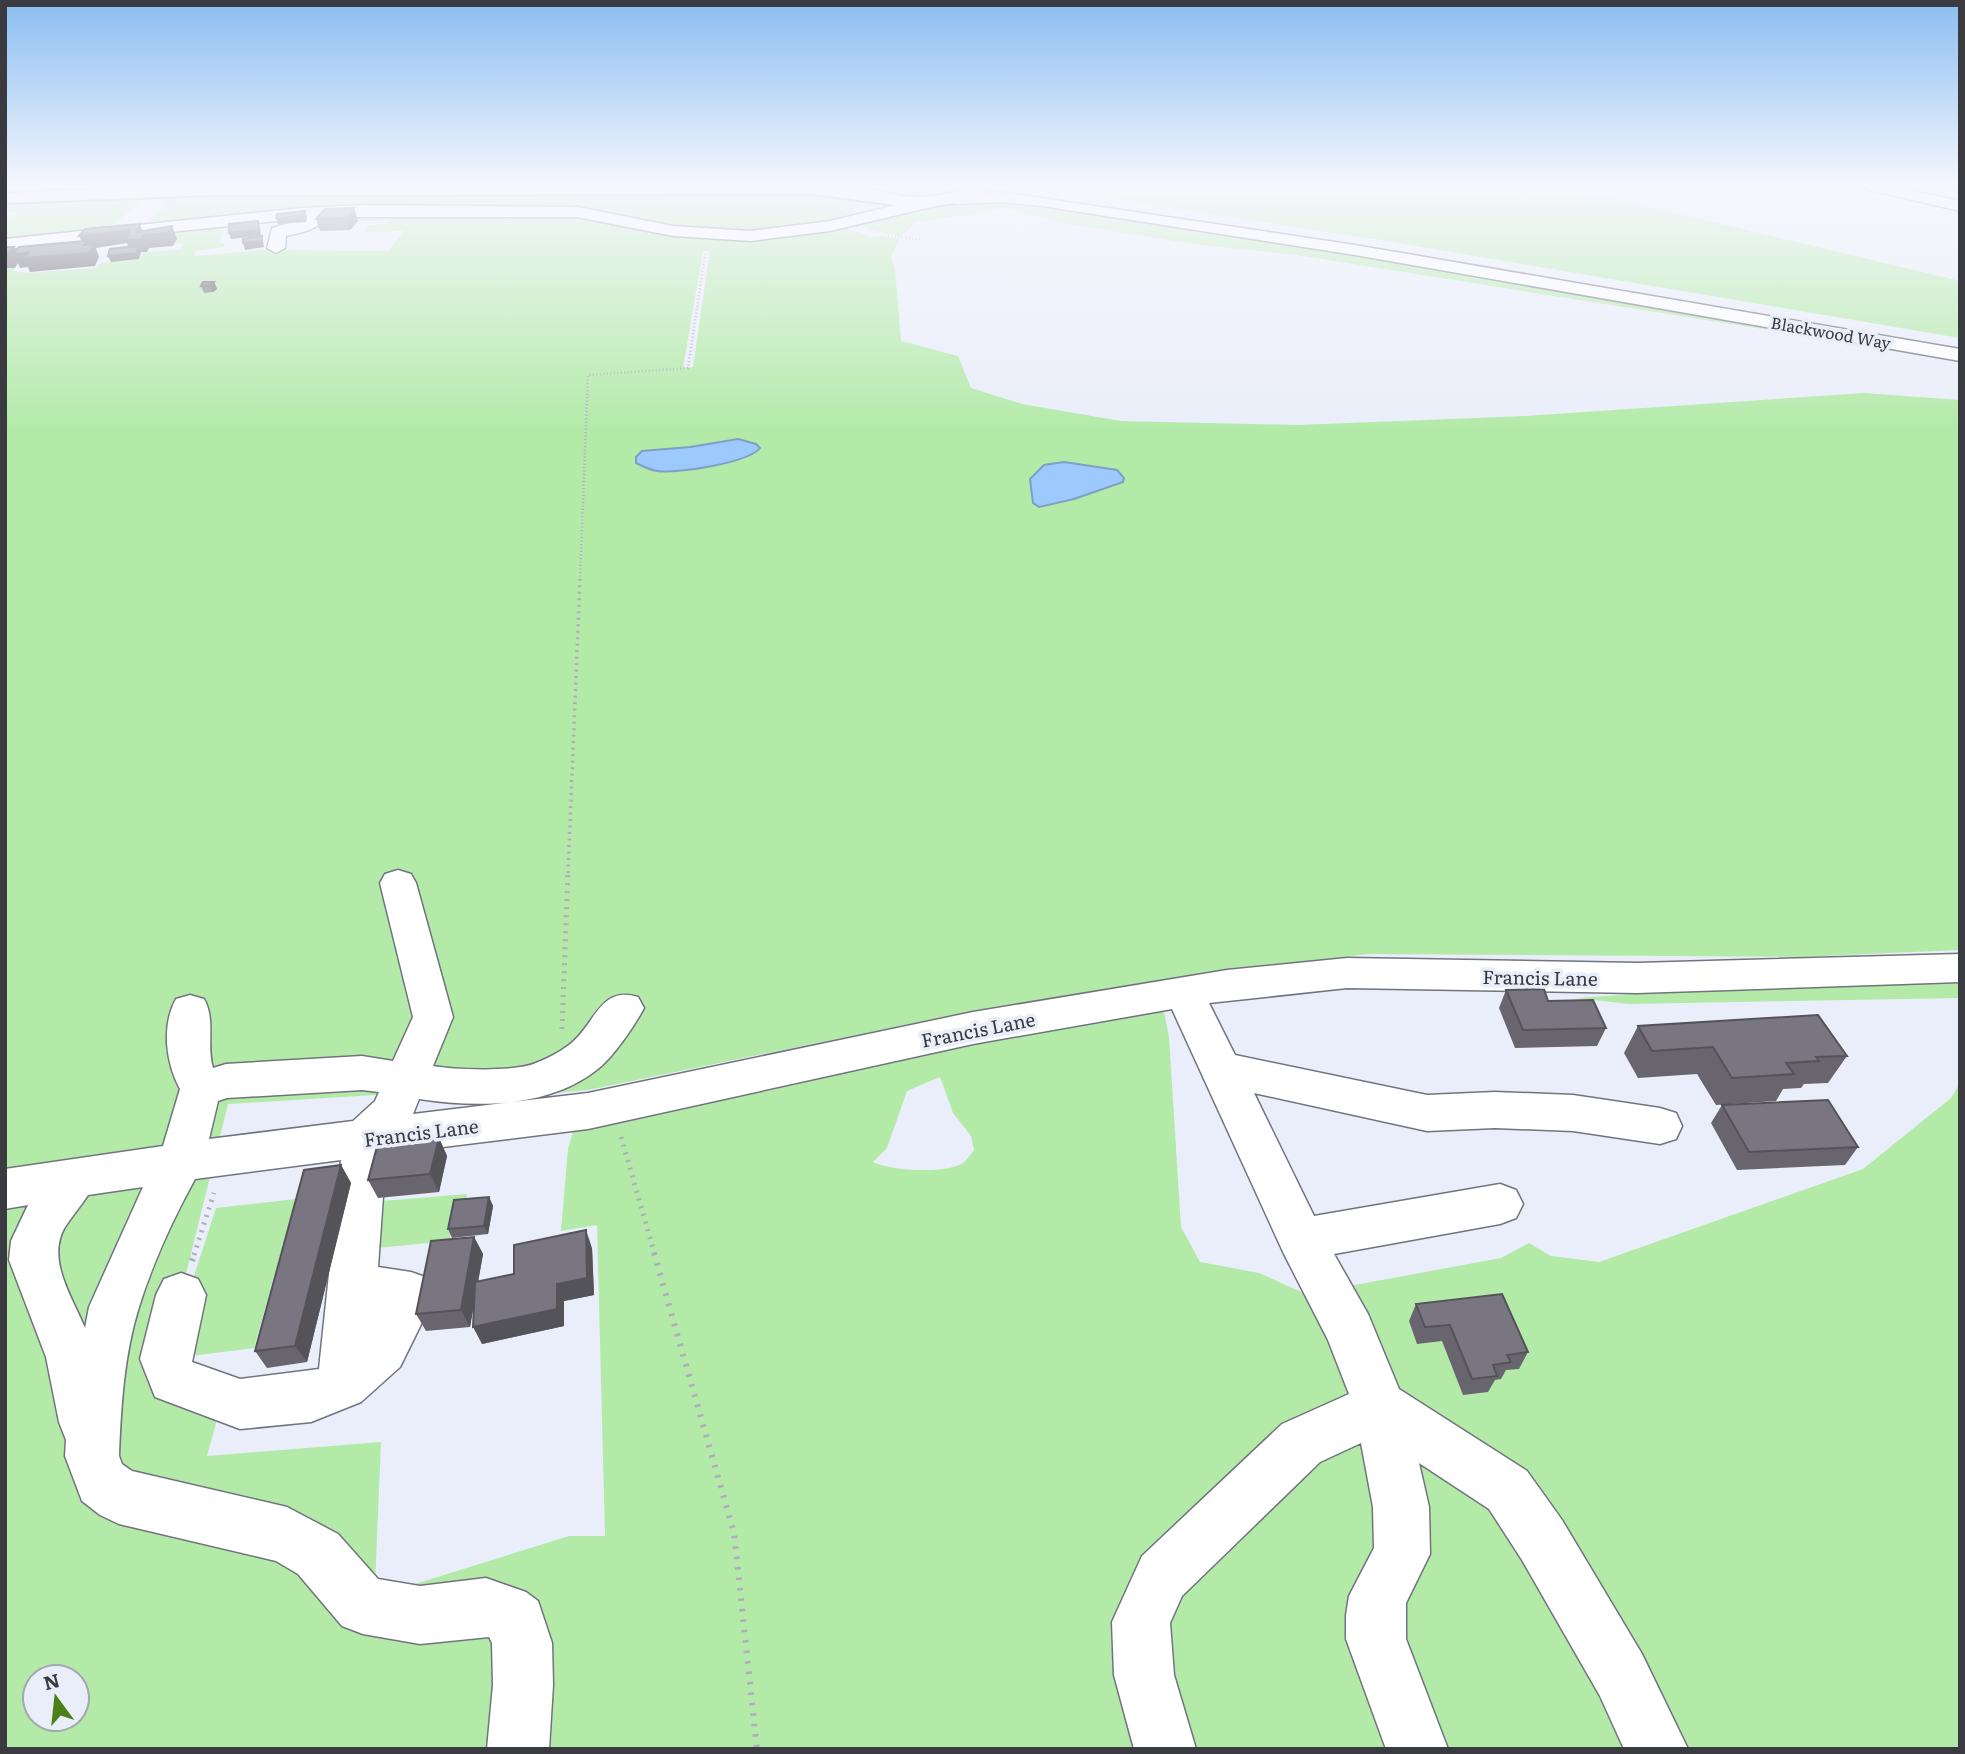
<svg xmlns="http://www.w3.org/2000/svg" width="1965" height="1754" viewBox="0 0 1965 1754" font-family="Literata,serif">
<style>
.green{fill:#b3eaa8;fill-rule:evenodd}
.water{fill:#9dcafe;stroke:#7f9fc5;stroke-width:2}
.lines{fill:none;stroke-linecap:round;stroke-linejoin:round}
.minor-tunnel{stroke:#c7cad5;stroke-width:18;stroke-dasharray:18 10;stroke-linecap:butt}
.minor-casing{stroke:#71747e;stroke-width:3}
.highway-casing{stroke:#71747e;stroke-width:4}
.path-far3{stroke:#acafb9;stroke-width:2.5;stroke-dasharray:1 2.5;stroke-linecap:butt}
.path-far2{stroke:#acafb9;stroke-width:3.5;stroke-dasharray:2 4.5;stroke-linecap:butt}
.path-far1{stroke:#acafb9;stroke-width:5;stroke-dasharray:2 6;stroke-linecap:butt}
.path{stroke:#acafb9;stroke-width:6;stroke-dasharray:2.5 8;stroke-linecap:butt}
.minor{fill:#fff;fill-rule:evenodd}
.highway{fill:#fff;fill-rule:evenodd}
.wall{fill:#68656f}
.shaded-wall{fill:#55535a}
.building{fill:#797681;stroke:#55535a;stroke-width:2}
.labels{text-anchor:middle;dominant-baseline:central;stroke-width:7;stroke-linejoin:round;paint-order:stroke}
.far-street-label{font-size:16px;fill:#3a3b40;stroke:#eaeefa}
.street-label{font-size:19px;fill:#3a3b40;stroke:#eaeefa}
</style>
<rect width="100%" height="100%" fill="#eaeefa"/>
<path class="green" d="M866,186H972C950,208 896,196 869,190Z
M1028,186H1562L1960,281V338L1386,241Z
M804,193L852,199L858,203V208C840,220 819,223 797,226C762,231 726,233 690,229C651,224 614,213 574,208L175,222H153L149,219L172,200L183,197Z
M148,197L109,227L5,239V218L14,217L17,212H5V203Z
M1013,201L1373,257L1951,359L1296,255L1193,244L1065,223L1005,208L915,223L901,236L873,231L860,225C900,206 969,203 1013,201Z
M573,216L666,234L845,228L869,236L868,238L881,236L899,239L891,258L895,268L901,341L958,356L971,388L1022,404L1121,421L1298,425L1526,416L1864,393L1960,400V950L1798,957L1367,954L1253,968L958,1014L588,1090L476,1100L375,1095L228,1104L160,1379L220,1409L207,1456L381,1442L375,1585L386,1593L569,1536H605L597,1225L561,1231L568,1149L573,1132L586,1123L811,1075L1151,1010L1164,1012L1169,1037L1181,1227L1200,1262L1259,1273L1306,1294L1501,1258L1529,1243L1551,1256L1599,1262L1863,1169L1951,1098L1960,1083V1749H5V268H15L13,271L27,273L97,268L100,263L139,259L141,253L181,249L183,243L174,244L176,239L158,231L279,220L224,228L220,243H224V247L196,251L195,256L261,250L388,251L404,231L364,232L369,225L386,224L388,220L329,222L324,217ZM703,251H710L693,367L683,368ZM940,1077L953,1113L971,1136L974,1150C971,1154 967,1160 963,1163C946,1174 890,1171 873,1162L887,1148L907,1091ZM35,1677H77V1719H35Z
M1960,975V998L1628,1004L1577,998L1791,983Z
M467,1194L464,1209H458L449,1241L377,1248L382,1201Z
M296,1199L254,1348L167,1359L216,1208Z"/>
<path class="water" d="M738,439L756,444L760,448C748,463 676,474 657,471C650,470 642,466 636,463V457L642,451L690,447Z
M1064,462L1117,470L1124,478L1123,482L1074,499L1039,507L1033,503L1030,479L1044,465Z"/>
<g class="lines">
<path class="minor-tunnel" d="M161,200L183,186"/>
<defs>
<path id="minor" d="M1864,186H1893L1960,201V211L1866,189Z
M1001,192L1355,245L1960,349V361L1355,255L1042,206L1001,202L956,204L948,199L956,194Z
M929,197L937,202L935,206L830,231L751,241L673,236L577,217H323L325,220C315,230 300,233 286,236L285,248L276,253L267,248L272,228L306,218L5,249V239L302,208L363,205L577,207L673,226L751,231L830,221Z
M398,870L411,874L416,883L453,1017L433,1066C456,1070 515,1072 536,1063C546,1059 560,1052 569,1045C595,1026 599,985 638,997L644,1008C635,1025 614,1056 599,1068C550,1108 479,1108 419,1099L413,1114L588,1093L973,1012L1227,970L1347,958L1637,963L1960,954V982L1637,993L1347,988L1209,1003L1235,1055L1427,1095L1495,1092L1573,1095L1660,1108L1676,1113L1682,1126L1676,1139L1660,1144L1573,1131L1495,1128L1427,1131L1254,1093L1314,1216L1500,1184L1516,1190L1523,1204L1516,1218L1500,1224L1334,1254L1368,1314L1399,1389L1527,1471L1562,1520L1642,1654L1688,1749H1624L1600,1696L1522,1560L1489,1509L1419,1463L1429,1507L1430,1554L1406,1603V1639L1448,1749H1386L1346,1639V1615L1349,1596L1374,1548L1373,1507L1361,1443L1320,1462L1182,1596L1170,1623L1174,1675L1196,1749H1134L1114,1675L1112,1622L1142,1556L1282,1424L1349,1394L1328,1340L1284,1254L1172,1009L973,1044L588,1129L386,1154L378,1267L411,1272L428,1278L436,1294L400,1367L361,1402L311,1422L240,1429L155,1397L140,1359L156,1295L164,1279L181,1273L198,1279L206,1295L192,1362L240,1379L319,1369L341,1160L195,1179C174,1217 152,1265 139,1307C124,1355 121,1406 119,1456L122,1464L132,1471L287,1507L338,1534L378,1579L420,1586L486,1578L526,1592L538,1601L552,1643L553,1685L549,1749H487L493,1685L492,1643L489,1637L420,1644L363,1634L342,1626L298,1574L276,1561L119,1524L100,1515L82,1501L65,1456L66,1440L59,1422L46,1357L9,1260L11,1241L28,1205L5,1209V1169L163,1146L180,1089C166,1063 161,1026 176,999L190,995L204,999C216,1020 206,1045 213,1068L226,1064L362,1056L393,1061L413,1017L380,883L385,874ZM362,1090L379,1092L375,1101L353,1121L209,1139L218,1101L227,1098ZM143,1187L89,1307L85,1328C72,1297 46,1259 65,1227C72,1216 81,1206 88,1195Z"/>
<path id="highway" d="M183,186H829L849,188L847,186C871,186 891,197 916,197C943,198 965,186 991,186L978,197L963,202L919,208L812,194L211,195L5,203V193Z"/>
</defs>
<use href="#minor" class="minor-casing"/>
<use href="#highway" class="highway-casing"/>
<path class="path-far3" d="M888,236L923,240
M580,580L588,375L688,368L705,254"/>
<path class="path-far2" d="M568,873L580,579"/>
<path class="path-far1" d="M562,1029L568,871
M621,1137L655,1255
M194,1255L214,1193"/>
<path class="path" d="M654,1253L734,1533L757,1749
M192,1261L195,1253"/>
<use href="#minor" class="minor"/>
<use href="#highway" class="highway"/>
</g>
<path class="wall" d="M354,208L358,221L350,230L320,231L316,219Z
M214,282L217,289L213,292L204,293L201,286Z
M1506,990L1606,1028L1597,1046L1515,1048L1499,1008Z
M1638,1026L1847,1056L1828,1083L1804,1084L1801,1088L1783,1089L1776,1101L1716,1105L1697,1074L1638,1078L1624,1053Z
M1722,1105L1858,1147L1845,1165L1737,1170L1711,1123Z
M439,1138L447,1156L439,1192L378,1198L368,1180Z
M341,1165L351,1183L307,1362L267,1368L255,1351Z
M489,1197L493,1206L488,1234L452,1238L448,1229Z
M474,1237L483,1254L478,1282L514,1274L592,1248L594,1295L564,1301V1326L482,1344L474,1302L470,1327L426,1331L416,1314Z
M1416,1304L1528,1352L1519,1369L1506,1370L1501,1379L1495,1380L1488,1392L1463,1395L1442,1341L1417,1344L1409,1321Z"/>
<path class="shaded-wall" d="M354,208L358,221L350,230L347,218Z
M305,211L307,217L306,222L278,224L276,218Z
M258,221L260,227L261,236L231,239L229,233Z
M140,224L144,235L172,226L177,239L173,246L149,248L147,252H141L139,259L111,262L108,256L131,253L127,243L96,248L99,257L95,266L30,272L28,267L20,268L18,263L15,268H5V255L14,247L18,254L85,249L79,236L129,230L137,232Z
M262,236L264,247L245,250L243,243Z
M214,282L217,289L213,292L211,285Z
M439,1138L447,1156L439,1192L430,1174Z
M341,1165L351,1183L307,1362L295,1346Z
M489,1197L493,1206L488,1234L484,1226Z
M586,1230L592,1248L594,1295L564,1301V1326L482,1344L473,1327L557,1284Z
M474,1237L483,1254L470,1327L461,1310Z"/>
<path class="building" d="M354,208L347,218L316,219L325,209Z
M305,211L304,216L276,218L277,214Z
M258,221V230L229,233V224Z
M140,224L137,232L172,226L168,233L144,235L142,239L126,240L129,230L79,236L85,229Z
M262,236V241L243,243V239Z
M86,241L84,245L94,244L89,253L24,258L28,253L14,254L19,247Z
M138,246L137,253L108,256L110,249Z
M5,247H14L8,254L5,255Z
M203,282H214L211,285L201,286Z
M1544,989L1548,1001L1593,1000L1606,1028L1523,1030L1506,990Z
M1818,1015L1847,1056L1816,1057L1819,1061L1786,1063L1794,1074L1732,1078L1713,1047L1652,1051L1638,1026Z
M1828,1100L1858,1147L1749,1152L1722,1105Z
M439,1138L430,1174L368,1180L378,1143Z
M341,1165L295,1346L255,1351L304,1170Z
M489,1197L484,1226L448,1229L454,1200Z
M586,1230L587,1278L557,1284V1309L473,1327L475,1282L514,1274V1245Z
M474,1237L461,1310L416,1314L431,1241Z
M1502,1294L1528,1352L1507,1355L1511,1362L1493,1365L1497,1376L1472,1379L1450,1325L1425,1327L1416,1304Z"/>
<linearGradient id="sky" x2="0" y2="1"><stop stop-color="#8abdf1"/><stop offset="0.43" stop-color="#f6f7fd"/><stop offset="1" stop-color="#f6f7fd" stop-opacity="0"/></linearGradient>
<rect width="1965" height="431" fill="url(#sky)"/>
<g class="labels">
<g class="far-street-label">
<text transform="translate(1831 332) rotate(10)">Blackwood Way</text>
</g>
<g class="street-label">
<text transform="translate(1540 977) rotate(1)">Francis Lane</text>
<text transform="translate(978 1029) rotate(-11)">Francis Lane</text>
<text transform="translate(421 1132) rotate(-7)">Francis Lane</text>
</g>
</g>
<rect width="1965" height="1754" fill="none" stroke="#3a3b40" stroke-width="14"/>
<g transform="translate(56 1698) rotate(345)"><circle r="33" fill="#eaeefa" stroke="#a4a6b0" stroke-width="2"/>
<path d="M0-5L12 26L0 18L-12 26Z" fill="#4b8017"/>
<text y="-10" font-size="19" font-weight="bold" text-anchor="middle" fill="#3a3b40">N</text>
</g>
</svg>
